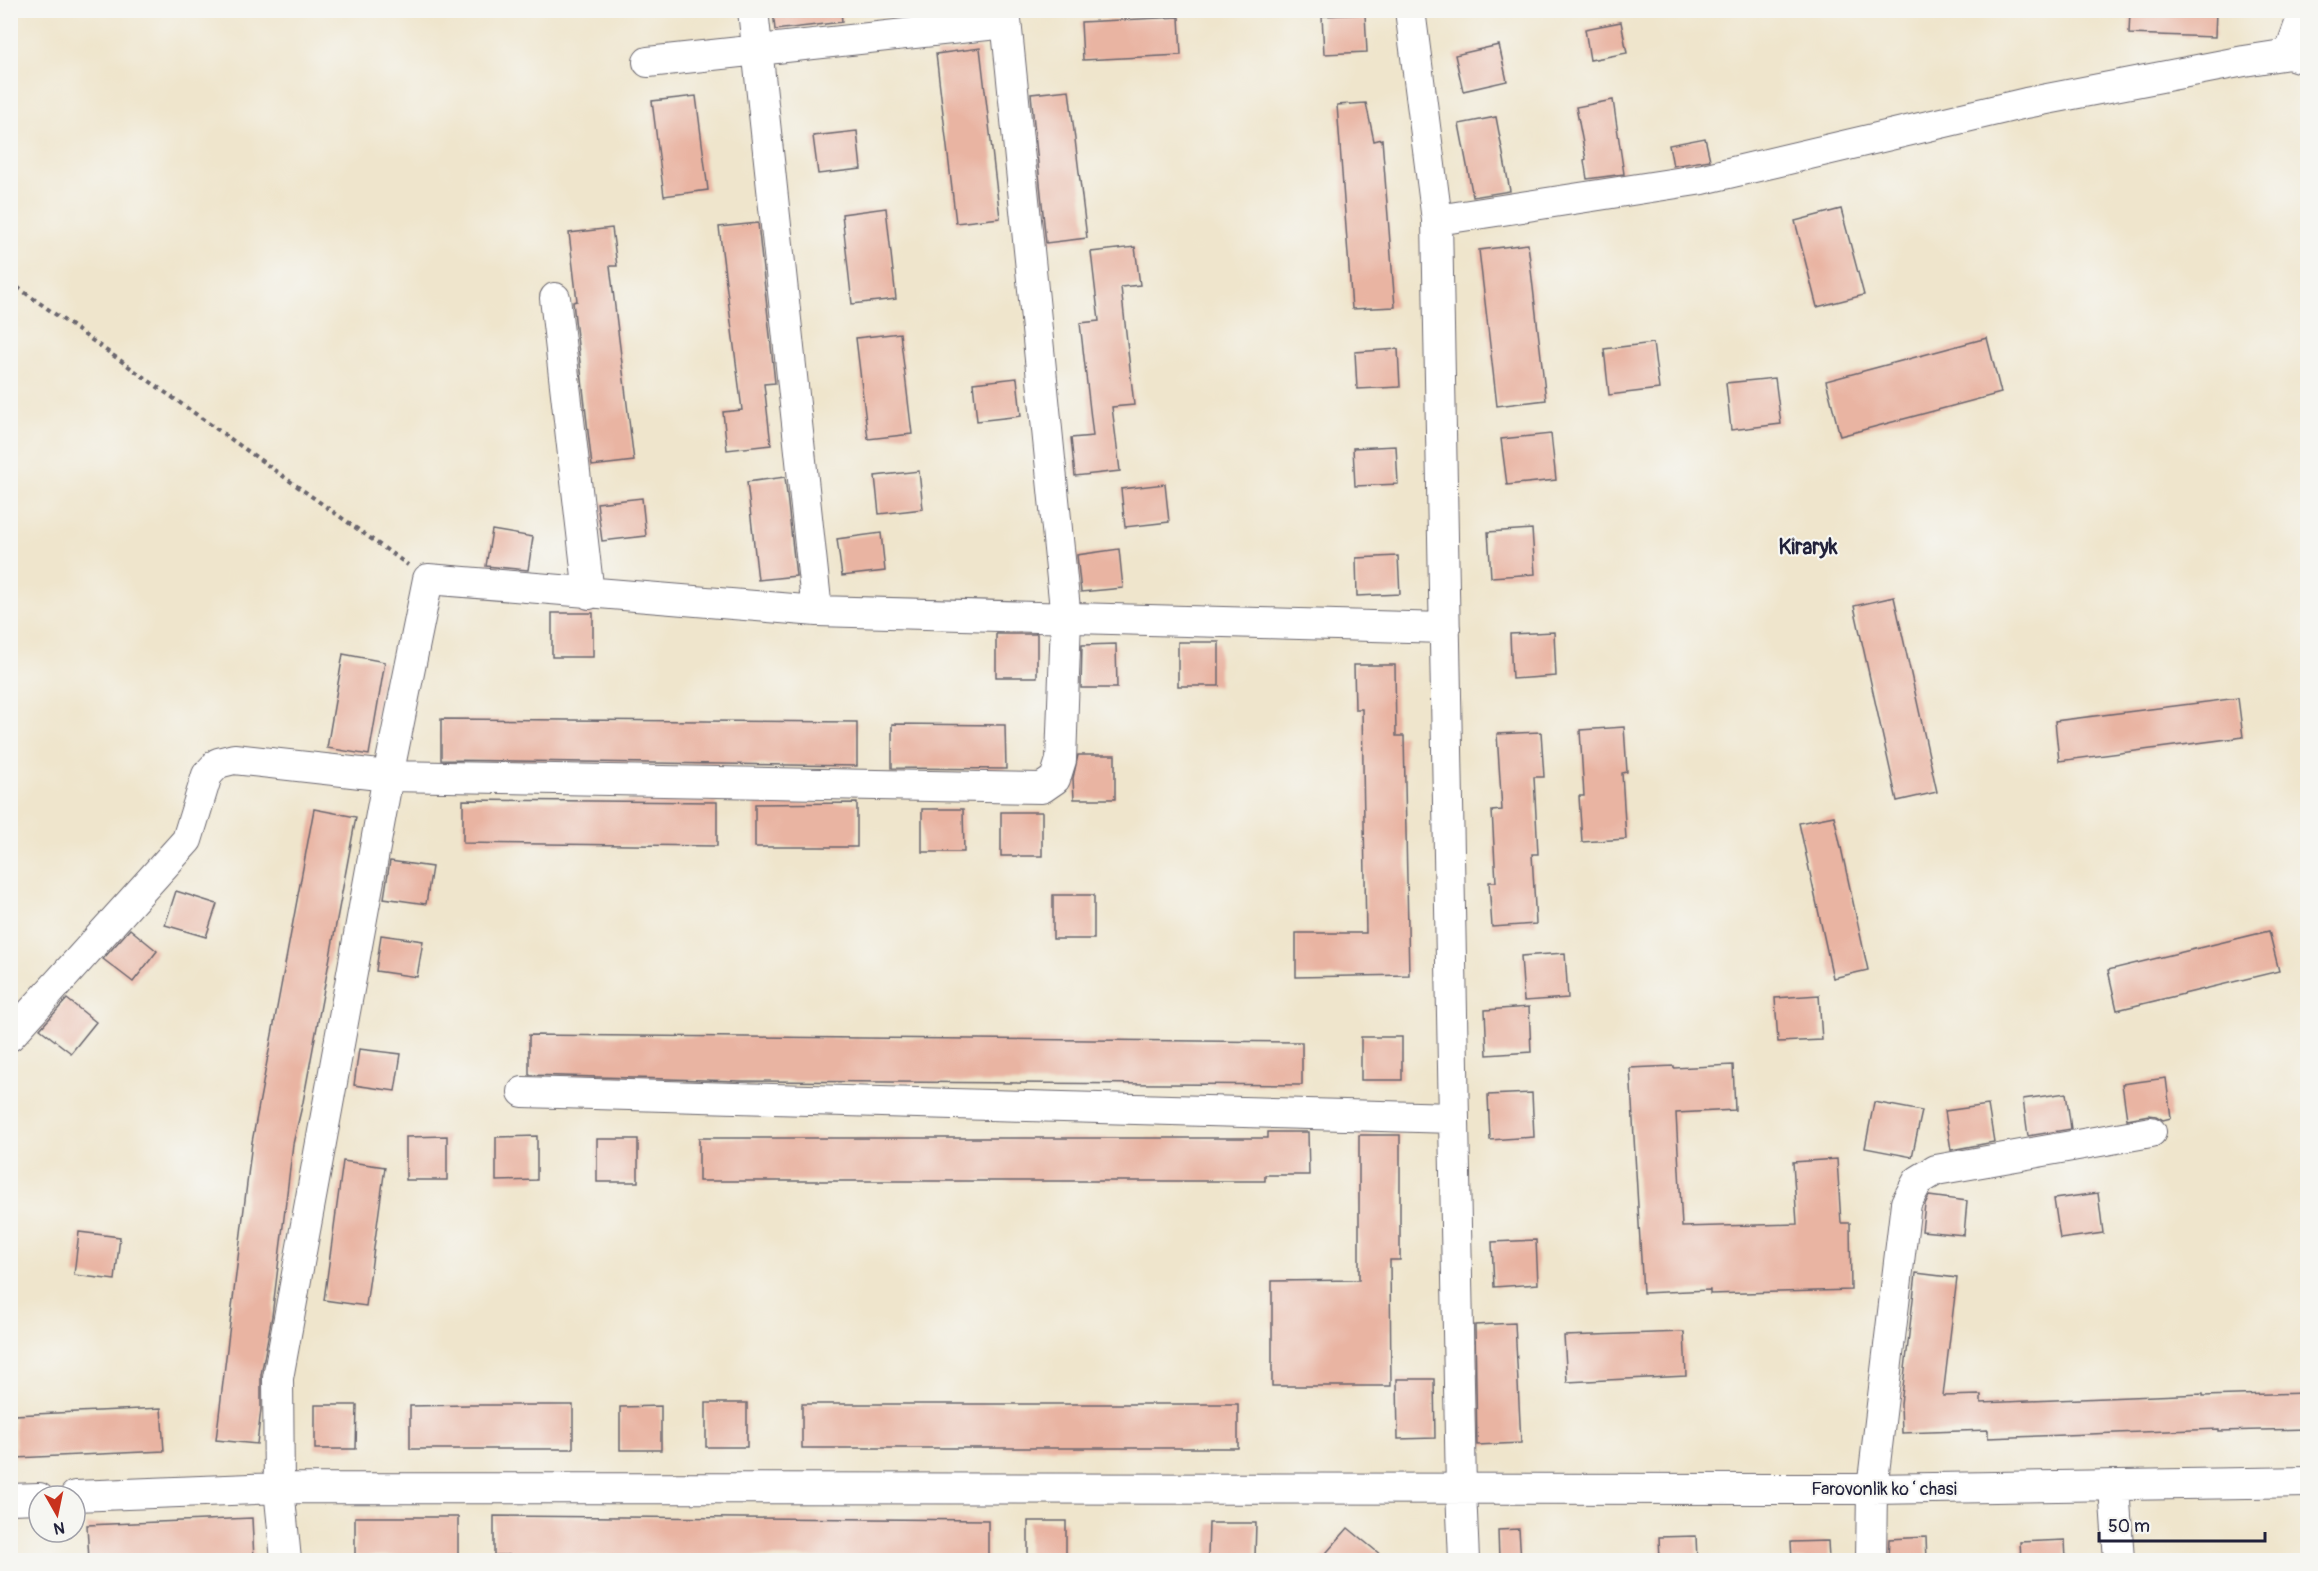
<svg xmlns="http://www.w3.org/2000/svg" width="2318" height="1571" viewBox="0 0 2318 1571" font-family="Pangolin,sans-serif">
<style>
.building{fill:#e9b4a2}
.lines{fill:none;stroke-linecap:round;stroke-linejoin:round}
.minor-casing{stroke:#6a666e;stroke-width:32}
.path{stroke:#6a666e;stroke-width:4;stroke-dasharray:4.5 4.5;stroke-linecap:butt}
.minor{stroke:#fff;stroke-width:30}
.labels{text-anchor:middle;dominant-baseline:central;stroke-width:4.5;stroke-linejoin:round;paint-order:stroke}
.street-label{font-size:18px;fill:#22223b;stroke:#f6f6f2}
.quarter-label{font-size:21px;font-weight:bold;fill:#22223b;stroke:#f6f6f2}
</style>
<rect width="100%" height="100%" fill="#f6f6f2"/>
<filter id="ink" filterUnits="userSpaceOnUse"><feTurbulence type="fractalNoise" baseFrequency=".0167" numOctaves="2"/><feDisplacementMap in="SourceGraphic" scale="12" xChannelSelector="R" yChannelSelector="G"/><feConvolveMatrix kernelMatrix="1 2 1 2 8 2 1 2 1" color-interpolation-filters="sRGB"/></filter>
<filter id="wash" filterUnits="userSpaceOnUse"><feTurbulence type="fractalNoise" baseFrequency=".008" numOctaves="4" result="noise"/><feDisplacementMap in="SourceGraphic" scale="24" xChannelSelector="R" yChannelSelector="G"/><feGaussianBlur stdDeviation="1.35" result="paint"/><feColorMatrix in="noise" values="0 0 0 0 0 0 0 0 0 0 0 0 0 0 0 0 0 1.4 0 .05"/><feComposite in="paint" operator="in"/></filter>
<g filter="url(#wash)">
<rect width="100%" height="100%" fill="#efe5cc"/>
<g id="blocks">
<path class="building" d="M773,10H841L842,22L775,30Z
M2130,10H2216L2215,37L2129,34Z
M1365,14L1367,52L1324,54L1322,16Z
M1179,17L1181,55L1083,60L1081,22Z
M1621,22L1627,53L1590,60L1585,29Z
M1499,45L1507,81L1463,91L1455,55Z
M980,48L1000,218L956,223L936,54Z
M1069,90L1087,238L1046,243L1031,94Z
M696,96L708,190L664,196L652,101Z
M1613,100L1624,174L1587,179L1584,160L1586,159L1576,107Z
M1366,103L1374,141L1382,139L1395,307L1352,309L1337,105Z
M1496,117L1510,191L1473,197L1459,124Z
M857,131L861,169L818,174L813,136Z
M1705,138L1710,160L1673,166L1669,145Z
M886,208L896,299L852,304L842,214Z
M1841,209L1864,295L1817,307L1795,221Z
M758,223L775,383L764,384L771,445L727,450L723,412L742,410L719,227Z
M612,228L617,266H610L634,461L592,466L573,302L577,301L569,233Z
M1528,244L1546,400L1497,406L1479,250Z
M1135,247L1140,285L1121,287L1134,405L1112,407L1120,471L1075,476L1071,438L1093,436L1080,323L1099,321L1091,252Z
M900,333L912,434L868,439L856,338Z
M1987,338L2001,393L1840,436L1826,381Z
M1653,343L1659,389L1609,395L1604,349Z
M1398,349L1400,387L1357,389L1355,352Z
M1017,378L1021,416L977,421L973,383Z
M1775,378L1781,424L1731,430L1726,383Z
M1551,434L1556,480L1507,485L1501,439Z
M1396,446L1398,484L1355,486L1353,448Z
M919,471L923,509L879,514L875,476Z
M785,477L796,576L758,580L747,482Z
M1165,484L1169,522L1125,527L1121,489Z
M642,498L646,536L602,541L597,503Z
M1532,529L1535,574L1491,577L1488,532Z
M492,530L533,537L528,570L486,566Z
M881,533L885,571L842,576L837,539Z
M1119,549L1123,588L1081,592L1077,555Z
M1398,556L1400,594L1357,596L1356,558Z
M1894,597L1937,792L1897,801L1854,606Z
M552,613H593V657H552Z
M1554,632L1556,676L1512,679L1510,634Z
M996,634H1037V677H996Z
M1178,642H1219V686H1178Z
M1116,644L1117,688H1081L1082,645Z
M343,654L385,662L369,755L327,748Z
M1354,665H1395L1396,736H1404L1409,975L1296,977V933H1366L1362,709H1355Z
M2238,698L2243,737L2059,761L2055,721Z
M441,719L857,722V766L441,760Z
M892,724L1005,725L1006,769L892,768Z
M1624,727L1627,772L1622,773L1626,839L1582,842L1579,796H1584L1580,730Z
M1541,732L1544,777H1534L1538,854H1532L1536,924L1492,927L1489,882H1496L1492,811L1502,810L1497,734Z
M1078,755H1115V799H1074L1073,778Z
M463,800L717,802V846L463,843Z
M857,803V847H755V804Z
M314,809L356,817L303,1102L293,1144L272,1316L261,1375V1409L257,1444L216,1440L252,1142Z
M922,809H963L964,852H922Z
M1001,812H1042V856H1001Z
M1834,816L1868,970L1833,978L1799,823Z
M390,861L432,867L426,904L384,898Z
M176,891L217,904L206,937L165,925Z
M1053,895H1094V939H1053Z
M130,929L157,951L133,982L103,959Z
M2269,931L2279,971L2117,1010L2108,970Z
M381,935L423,941L417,977L376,971Z
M1565,953L1568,998L1524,1001L1521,956Z
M1819,995L1822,1040L1778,1042L1775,998Z
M67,999L96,1022L71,1053L40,1029Z
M1529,1007L1531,1052L1487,1055L1485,1010Z
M529,1035L1302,1042V1085L739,1081L529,1075Z
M1361,1037H1402V1080H1361Z
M359,1049L401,1054L395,1091L354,1085Z
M1733,1065L1735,1110L1676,1113L1682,1227L1797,1224L1793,1162L1837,1159L1841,1223H1850L1851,1290L1710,1294V1290L1643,1293L1630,1068L1674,1066V1068Z
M2166,1078L2171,1118L2163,1120L2156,1116L2149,1115L2127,1119L2122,1084Z
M1532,1093L1534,1137L1490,1140L1488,1095Z
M2066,1093L2071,1129L2028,1136L2023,1099Z
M1874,1102L1922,1111L1912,1157L1865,1148Z
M1988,1105L1994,1142L1951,1150L1945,1111Z
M1268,1132H1308L1309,1175H1265V1181H699V1138H1268Z
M1359,1135H1400V1260H1390L1391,1386H1272V1281L1359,1280Z
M447,1136V1180H406V1137Z
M537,1136V1180L496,1181V1137Z
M597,1139H638V1182H597Z
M343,1161L385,1167L366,1306L324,1300Z
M2098,1193L2103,1233L2060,1239L2054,1199Z
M1929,1196L1967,1201L1964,1235L1922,1231L1925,1204Z
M79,1232L120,1237L115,1280L74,1275Z
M1536,1240L1538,1284L1494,1287L1492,1242Z
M1916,1273L1957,1278L1943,1396L1981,1395V1403L2203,1394V1396L2307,1393V1429L2219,1431V1429L1988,1438V1430L1902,1433L1901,1404Z
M1515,1323L1521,1443L1477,1445L1475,1325Z
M1684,1332L1686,1376L1567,1382L1564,1336Z
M1397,1379H1434L1435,1438L1398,1439Z
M706,1403H747V1447H706Z
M802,1404H1238V1448H802Z
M315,1405H357L356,1449H315Z
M468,1405H573V1449H410V1406Z
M661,1406V1450H620V1407Z
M161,1408L164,1451L16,1458L14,1415Z
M494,1516L988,1520V1559L494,1555Z
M355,1517H458V1556H355Z
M252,1518L254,1560H89L87,1525Z
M1028,1521H1066V1560H1028Z
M1209,1523H1256L1255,1557H1208Z
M1348,1528L1387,1560H1320Z
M1519,1529L1521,1560H1499L1498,1530Z
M1696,1536L1697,1560H1660L1659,1537Z
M1926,1537L1927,1560H1888L1889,1539Z
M2065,1540L2066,1560H2021L2020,1542Z
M1828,1541L1829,1560H1792L1791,1542Z"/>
</g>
</g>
<g filter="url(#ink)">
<use href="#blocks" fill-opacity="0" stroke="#6a666e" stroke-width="1.5"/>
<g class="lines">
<defs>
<path id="minor" d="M753,10L817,611
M1410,10L1437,220L1461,1490L1464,1560
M2289,54L2305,10
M648,62L1006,23
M1437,220L1703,179L2026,103L2244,61L2289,54L2308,60
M555,298L589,594
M10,1036L187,840L207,775L218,763L234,759L388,776L1042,788L1055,779L1061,760L1066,619L1005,10
M523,1092L1454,1118
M2114,1487L2119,1560
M75,1496L279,1488L1872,1489L2308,1482
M10,1499L39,1498
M286,1560L279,1488L278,1378L388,776L428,579L817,611L1445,628
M1871,1560L1872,1489L1906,1203L1918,1181L1936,1170L2151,1132"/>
</defs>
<use href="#minor" class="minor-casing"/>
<path class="path" d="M10,282L408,565"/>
<use href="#minor" class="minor"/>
</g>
</g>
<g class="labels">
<g class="street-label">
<text x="1884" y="1489">Farovonlik koʻchasi</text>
</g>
<g class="quarter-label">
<text x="1808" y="547">Kiraryk</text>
</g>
</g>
<rect width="2318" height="1571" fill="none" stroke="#f6f6f2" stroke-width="36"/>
<g transform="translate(57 1514) rotate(171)"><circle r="28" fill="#f6f6f2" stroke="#a1a1a9" stroke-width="1.5"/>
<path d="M0-4.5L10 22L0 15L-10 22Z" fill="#c8321e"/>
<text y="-9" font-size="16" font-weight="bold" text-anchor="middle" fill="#22223b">N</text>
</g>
<path d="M2099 1532v9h166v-9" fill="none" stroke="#22223b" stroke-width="3"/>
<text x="2108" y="1532" font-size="18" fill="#22223b" stroke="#f6f6f2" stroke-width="4.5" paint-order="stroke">50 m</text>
</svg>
